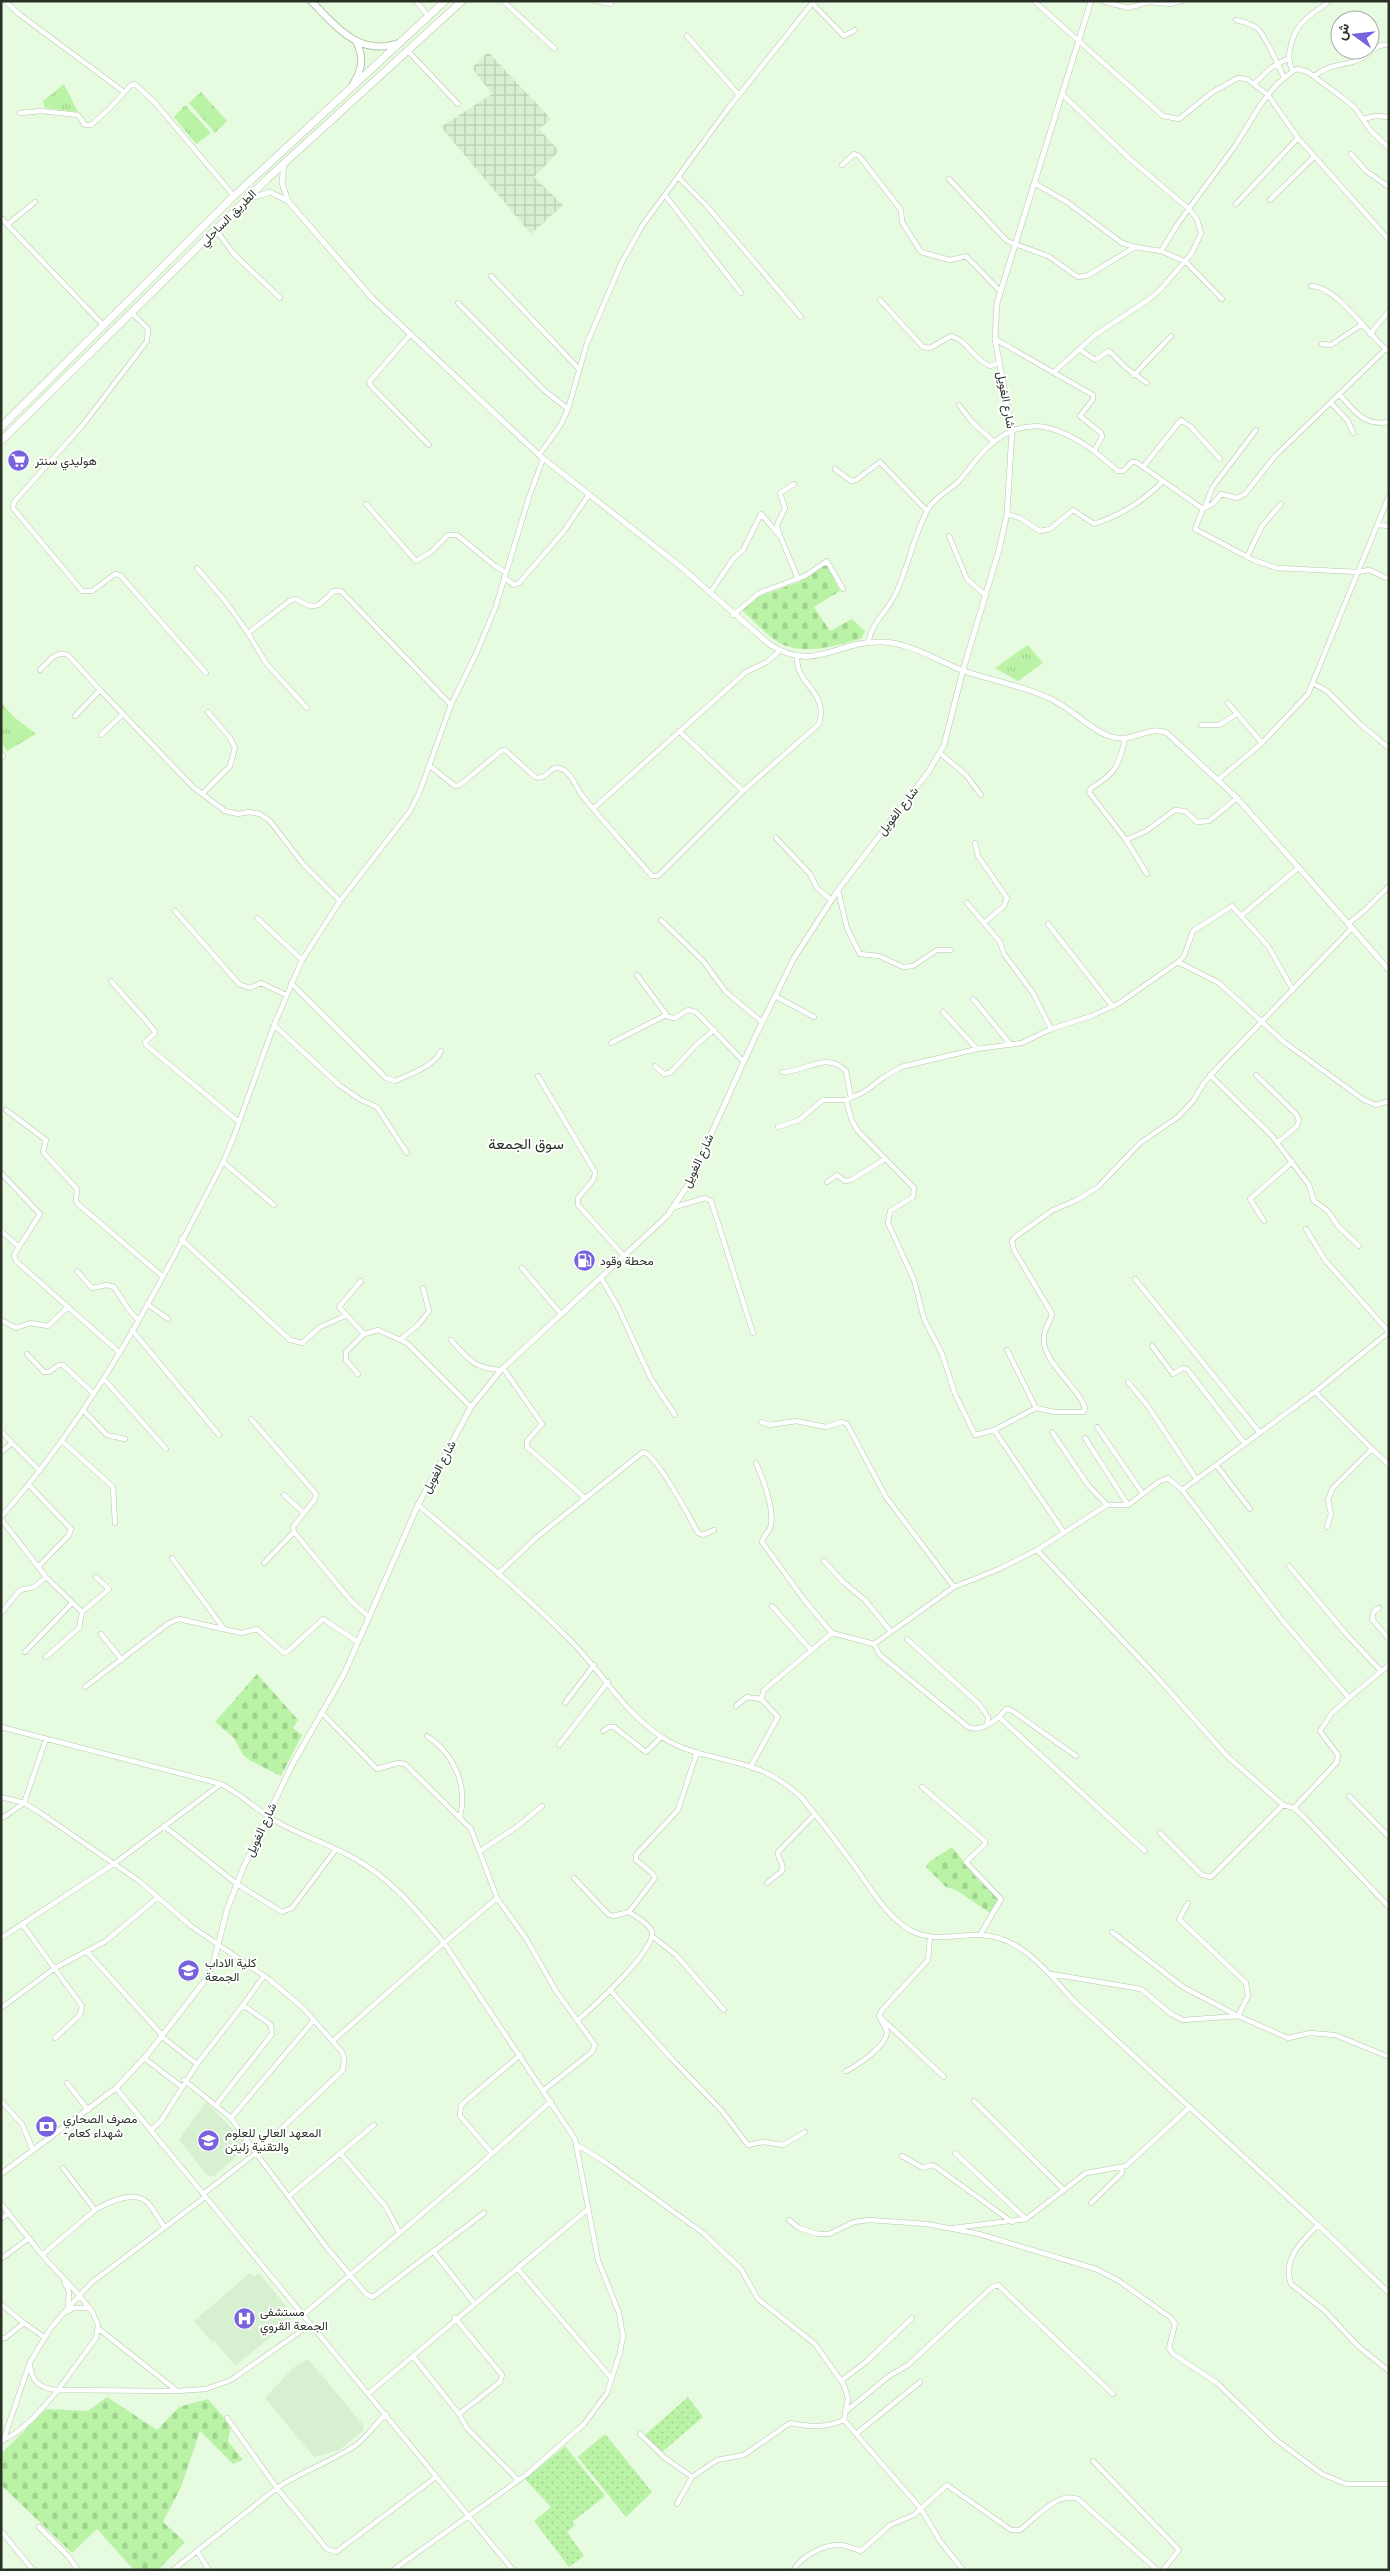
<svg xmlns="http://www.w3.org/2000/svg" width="1390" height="2571" viewBox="0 0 1390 2571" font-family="Figtree,Vazirmatn,sans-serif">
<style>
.built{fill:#d7f0cf}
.industrial{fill:url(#industrial-grid)}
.grass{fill:url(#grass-dots)}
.cemetery{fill:url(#cemetery-stones)}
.park{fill:url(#park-tufts)}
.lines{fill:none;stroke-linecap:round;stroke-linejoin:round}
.minor-casing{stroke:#b5c9ae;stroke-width:5.5}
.tertiary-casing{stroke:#b5c9ae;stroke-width:6}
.secondary-casing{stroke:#b5c9ae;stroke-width:8}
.trunk-casing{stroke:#b5c9ae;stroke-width:8}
.minor{stroke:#fff;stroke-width:4.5}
.tertiary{stroke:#fff;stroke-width:5}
.secondary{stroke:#fff;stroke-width:6}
.trunk{stroke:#fff;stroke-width:7}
.labels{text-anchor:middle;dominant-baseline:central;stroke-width:4;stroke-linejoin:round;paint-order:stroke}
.street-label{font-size:12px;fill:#293127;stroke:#fff}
.poi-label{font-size:12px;fill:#293127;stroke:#fff;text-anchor:start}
.quarter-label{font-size:15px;fill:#293127;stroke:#fff}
</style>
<defs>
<pattern id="industrial-grid" width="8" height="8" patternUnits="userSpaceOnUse" patternTransform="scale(1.25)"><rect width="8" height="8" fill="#d7f0cf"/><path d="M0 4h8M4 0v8" fill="none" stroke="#b9ceb2"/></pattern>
<pattern id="grass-dots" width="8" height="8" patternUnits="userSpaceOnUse" patternTransform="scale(1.25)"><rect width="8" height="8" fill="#baf3a6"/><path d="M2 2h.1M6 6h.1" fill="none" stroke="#a0d18f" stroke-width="1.8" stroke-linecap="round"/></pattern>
<pattern id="cemetery-stones" width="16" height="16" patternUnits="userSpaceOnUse" patternTransform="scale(1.25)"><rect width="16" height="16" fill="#baf3a6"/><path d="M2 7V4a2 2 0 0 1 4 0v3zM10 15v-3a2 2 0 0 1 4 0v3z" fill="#a0d18f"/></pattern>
<pattern id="park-tufts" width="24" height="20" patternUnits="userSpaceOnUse" patternTransform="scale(1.25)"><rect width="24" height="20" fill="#baf3a6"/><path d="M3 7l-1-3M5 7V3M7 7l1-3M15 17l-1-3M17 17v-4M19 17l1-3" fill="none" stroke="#a0d18f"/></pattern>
</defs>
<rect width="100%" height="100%" fill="#e6fbdf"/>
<path class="built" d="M207,2103L245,2142L247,2147L214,2176H208L179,2140L204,2104Z
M250,2273L253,2277L259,2273L295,2317L235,2366L214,2340L212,2342L194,2321Z
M308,2359L364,2426L363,2431L339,2450L314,2457L265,2398L293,2368Z"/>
<path class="industrial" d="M488,52L551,119L539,129L559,151L534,177L563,205L531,234L441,127L492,94L472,68Z"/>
<path class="grass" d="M688,2397L703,2417L662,2452L645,2435Z
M605,2434L652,2492L626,2517L578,2457Z
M565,2446L605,2496L572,2522L575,2525L567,2532L584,2556L569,2567L534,2521L551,2507L525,2479Z"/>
<path class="cemetery" d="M823,566H827L840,591L814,607L830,631L852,619L865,631L861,639C832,646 797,659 771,637C761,629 752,619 742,610L757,597L799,582Z
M257,1674L298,1720L293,1728L302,1735L281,1776L251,1761L243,1755L234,1738L215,1722Z
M952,1847L978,1880L999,1899L990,1913L956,1890L946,1887L926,1867L929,1862Z
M107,2397L157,2430L179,2407L208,2399L231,2426L228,2441L243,2460L233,2464L200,2431L181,2487L163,2522L185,2542L158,2570H134L97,2529L72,2553L1,2485V2454L46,2409L88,2411Z"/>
<path class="park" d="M64,84L78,112L45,108L43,101Z
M201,92L227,121L215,133L189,103Z
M185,105L211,133L196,144L174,117Z
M1028,645L1043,663L1018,681L995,668Z
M1,703L15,718L36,734L7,751L1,741Z"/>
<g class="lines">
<defs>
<path id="minor" d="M5,1L19,14L124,92
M416,1L429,17
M503,1L555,49
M596,1L611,4
M1034,1L1163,116L1179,119L1211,93L1238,78L1247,79L1268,95L1298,138L1389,240
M1102,1L1128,8L1149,2L1170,4L1182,1
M812,3L844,36L855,30
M1236,20C1244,22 1252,24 1258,29C1266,37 1279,67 1284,78
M687,36L739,95
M407,50L458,104
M1293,71C1284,57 1293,30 1305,20C1311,13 1320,9 1327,3
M1314,76C1333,62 1341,67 1358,60C1370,56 1375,43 1389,45
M1254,84L1272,67L1289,58
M20,113L41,111L78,115L85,125H91L110,108L131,85L135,84L156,104L234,196
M1363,119L1376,116L1389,117
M1351,154L1366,171L1389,187
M842,165L854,154L859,156L901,210L902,222L921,252L950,260L966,256L1000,291
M679,178L706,205L801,317
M949,179L1007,241L1048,256L1078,277L1087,276L1135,247
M1034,183L1067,202L1122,243L1135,247L1161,251L1186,262L1222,299
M665,195L741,293
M1270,200L1314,157
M1236,204L1298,138
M1,218L104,326
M8,224L35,202
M216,230L233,253L280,298
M1161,251L1179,222L1235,146L1261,104L1277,84L1293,71L1298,69L1308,72L1343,98L1355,108L1371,131L1389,148
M491,276L579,369
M1311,286C1336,286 1366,332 1386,349
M880,300L923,347L930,348L951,336C967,340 974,360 990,366L999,363
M458,303L544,390L568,409
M131,312L148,329L147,341L82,426L14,502L13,508L82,591H92L115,574L120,575L206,673
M1370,334L1389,311
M410,335L369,382L372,387L429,445
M1322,344L1331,345L1361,325
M1079,349L1095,360L1109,351L1126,368L1147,383
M1054,372L1095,335L1148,300L1160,290L1192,253L1201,233L1197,219L1189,209L1130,159L1062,94
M1134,375L1171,336
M1340,395C1355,412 1364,426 1389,422
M1331,403L1348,421L1353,433
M959,405L972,422L994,442
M1094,451L1118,471H1123L1132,462H1136L1203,509L1195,529L1253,560L1277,568L1358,572L1369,570L1389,579
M539,455L560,426L568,409L587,343L621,264L642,226L727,110L814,1
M1143,467L1181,420L1191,427L1220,459
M835,469L851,481L856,480L880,462L927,511
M794,484L780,493L785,508L777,525L779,533L798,579
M366,504L416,561L431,552L448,535H457L495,566L505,572
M1205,507L1212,488L1256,430
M1203,509L1213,504L1221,494L1237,498L1245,494L1275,456L1386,349L1389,350
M1007,514L1020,518L1040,531L1050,529L1073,510L1094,524C1121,515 1143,502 1163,481
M1377,525L1389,526
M949,536L967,579L986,596
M1247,557L1262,526L1281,504
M197,568L226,602L248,633L291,600L296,599C317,612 317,606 334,591H341L451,705
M504,577L514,585L519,583L564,531L588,496
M710,593L733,559L743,550L761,514L779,535
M733,615L759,593L805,576L827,561L843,589
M248,633L266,663L307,708
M868,643C872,621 889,610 897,591C909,564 914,535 928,509C935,497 949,491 959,481C969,470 977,457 988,447C1025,413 1057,425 1094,451L1102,437L1101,433L1080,416L1093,399V395L995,339
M40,670C48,662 56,650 68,655L100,690
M1314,684L1327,691L1360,724L1389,748
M1228,703L1262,743
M75,716L100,690L193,787L225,811L238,814L249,812L260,814L270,821L303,864L340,901
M1201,725H1219L1237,714
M679,731L743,791
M101,735L123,714
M1125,739C1119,766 1115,774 1091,788L1089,792L1126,840L1147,874
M1,753L3,756
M940,753L966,775L981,795
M429,765L455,786L460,785L501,751L505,750L535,777C546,781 550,766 559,768C570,770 576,787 581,794C603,822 629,849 652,876H658L743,791L819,724C829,691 796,686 797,657
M1219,779L1262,743L1308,694L1389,496
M202,794L230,766L235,748L230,738L208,712
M594,808L746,672L767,662L779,651
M776,838L810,874L817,888L831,900
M1126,840L1146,831L1175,810L1185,811L1197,822L1209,821L1237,798
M975,843L978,856L1007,898L1004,906L985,922
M838,890L847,928L860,954L879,956L903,967L913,966L937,950H951
M967,903L1000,942L1004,954L1033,993L1051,1029
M175,911L239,984L250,988L261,983L286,995
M1242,915L1298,868
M257,918L302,960
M661,920L703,961L726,992L762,1022
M1349,923L1364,911L1389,886
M1048,924L1113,1007
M1178,962L1219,983L1284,1042L1364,1100L1376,1105L1389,1101
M637,975L668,1017L675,1018L688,1010L696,1012L744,1062
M111,981L154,1030L155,1033L145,1042L146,1045L239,1122
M291,983L386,1078L395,1081C408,1075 435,1066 441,1051
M1293,990L1268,946L1232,906L1193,931L1184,956L1178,962L1118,1004L1091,1016L1051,1029L1022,1043L977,1049L901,1067L884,1077L864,1092L846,1100L852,1121L858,1131L914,1188L913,1197L890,1211L888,1223L914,1280L924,1319L942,1354L955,1394L975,1435L994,1430L1036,1408L1055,1412H1083L1085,1409C1081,1389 1040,1361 1044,1336C1045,1328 1050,1321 1052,1314L1014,1250L1012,1241L1015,1237L1053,1210L1077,1200L1098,1187L1140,1143L1178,1117L1193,1101L1204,1083L1218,1067L1352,928
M775,996L814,1017
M973,999L1011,1045
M943,1012L977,1049
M274,1025L339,1085L361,1100L377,1107L407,1153
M611,1043L666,1015
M655,1066L664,1074L670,1073L696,1045L714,1030
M782,1072C804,1073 826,1050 846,1071L851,1098
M1210,1075L1272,1136L1309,1185L1314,1201L1328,1211L1338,1226L1359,1246
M1256,1075L1296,1114L1299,1120L1297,1126L1278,1142
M538,1076L595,1172L594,1179L578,1198V1205L625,1257
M6,1110L46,1140L43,1152L77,1189L76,1201L78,1204L162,1276
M778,1127L799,1120L823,1100H846
M223,1162L274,1205
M1,1173L40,1214L19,1247
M827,1182L837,1175L845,1181L851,1180L885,1159
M675,1207L705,1198L711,1201L753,1333
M1264,1221L1250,1199L1292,1162
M1306,1229L1325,1260L1389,1332
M1,1231L19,1247L14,1255L16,1261L120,1353
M181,1239L290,1340L302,1343L320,1327L345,1316
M522,1268L561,1314
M77,1271L92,1288L107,1285L114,1287L129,1310L138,1320
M601,1278L618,1307L651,1379L675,1415
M1135,1279L1260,1433
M361,1281L339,1307L364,1334
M147,1304L168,1319
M1,1320L16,1328L30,1323L48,1326L68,1307
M132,1330L219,1435
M401,1339L419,1324L429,1311L423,1288
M451,1340C469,1360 474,1368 501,1370
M1152,1346L1173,1374L1183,1368L1187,1369L1245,1444
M1007,1350L1036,1408
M27,1354L44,1372H49L59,1365H63L94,1394
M503,1368L542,1424L527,1441V1447L585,1498
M358,1374L346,1360V1352L364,1334L378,1330L407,1343L471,1407
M104,1379L166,1449
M1128,1382L1147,1405L1197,1480
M1315,1392L1372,1449L1332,1489L1328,1500L1331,1514L1327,1527
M83,1410L107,1435L125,1439
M251,1419L316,1494L315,1499L304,1513
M761,1422L770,1425L796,1421L826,1427L842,1422L847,1424L886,1497L954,1587
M1097,1427L1143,1494
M994,1430L1063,1531
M1,1431L12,1443
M1052,1432L1088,1485L1107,1505
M1085,1438L1128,1505
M62,1441L113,1487L115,1523
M1372,1449L1389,1465
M1,1452L12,1443L40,1471
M756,1463C763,1478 774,1508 771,1525C770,1532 763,1535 762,1542L805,1601L832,1633
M1217,1466L1250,1509
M29,1485L71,1529L69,1535L38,1567
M1182,1490L1315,1392L1389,1332
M284,1495L304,1513L293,1527L294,1532L351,1601L369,1617
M418,1505C470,1549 523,1593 571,1641C601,1671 625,1714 662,1737C688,1755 722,1757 751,1767C771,1773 787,1784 802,1798C820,1820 837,1842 853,1864C870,1887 885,1915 910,1930C933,1943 957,1934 981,1935C1021,1936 1049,1974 1074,2001L1318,2225L1389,2293
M1,1517C94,1412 160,1286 223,1162L233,1139L274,1025L302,960L340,901L410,811L420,791L451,705L477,652L496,606L529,497L543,459
M1,1519L46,1577L82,1612L109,1589L96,1577
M1037,1550L1156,1676L1227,1756L1283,1805L1294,1808L1303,1816L1389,1907
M172,1558L224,1629
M824,1561L843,1582L865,1600L891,1632
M264,1563L294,1532
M1289,1566L1347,1635L1381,1671
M498,1574L537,1537L643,1452C657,1455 690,1518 698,1533L703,1535L714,1530
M772,1606L810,1649
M1379,1608L1374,1611L1372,1619L1389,1639
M1,1613L20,1590L34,1587L46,1577
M101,1634L122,1660
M907,1639L979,1704L988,1717L987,1725
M874,1644L954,1587L999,1569L1037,1550L1107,1505H1128L1160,1481L1168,1478L1182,1490L1282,1620L1349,1698L1389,1665
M25,1652L72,1603
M46,1657L79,1628L82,1612
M85,1687L169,1623L179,1619L241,1633L257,1629L284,1653L287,1652L323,1619L358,1642
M565,1703L594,1665
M736,1706L747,1697L761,1699
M322,1713L377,1769L398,1763L405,1764L471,1829L497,1898L527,1940L556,1991L595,2045L592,2052L544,2090
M999,1717L1006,1709L1011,1710L1076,1756
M1,1727L221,1784C239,1793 251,1805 268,1816C292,1833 323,1841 350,1856C391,1878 415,1908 444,1943L497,1898
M603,1731L609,1727H614L646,1752L661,1737
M427,1736C454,1754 468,1785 460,1817
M559,1745L608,1682
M751,1766L778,1717L761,1699L764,1690L832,1633L874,1644L880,1655L968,1727C978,1732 991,1724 999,1717L1145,1851
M922,1787L985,1841V1844L966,1862L1001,1899L980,1935
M1349,1796L1389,1837
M1,1797L24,1803L39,1812L139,1881L191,1926L270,1980L303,2008L342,2052L344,2058L343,2070L256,2153L231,2118L184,2080
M1294,1808L1337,1762L1338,1755L1320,1731L1332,1713L1349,1698
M1,1819L24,1803L46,1739
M164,1826L237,1884L282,1912L292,1908L336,1849
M1160,1833L1202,1875L1211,1877L1283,1805
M480,1851L518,1826L542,1806
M574,1878L608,1914L613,1916L629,1912L655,1878L652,1873L636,1860V1855L678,1810L697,1752
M767,1883L782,1871C785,1863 777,1859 778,1852L815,1814
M22,1924L82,2006L80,2015L55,2038
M1112,1932L1183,1987L1238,2016L1248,1996L1246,1983L1179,1919L1188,1903
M652,1936L676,1955L724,2010
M1,1938L115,1863L221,1784
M88,1953L162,2035
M1051,1974L1141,1989L1171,2014L1183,2020L1238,2016L1288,2038L1310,2033L1335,2035L1389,2057
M610,1990L671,2058L722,2111L748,2145L763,2142L783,2145L805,2132
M243,2005L264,1976
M1,2008L55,1968L106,1941L157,1898
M879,2016L944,2077
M578,2020C593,2007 655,1951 652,1932C650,1924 635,1916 629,1912
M161,2036L197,2064L243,2005L271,2025L272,2034L216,2105
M334,2040L444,1943L575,2139L598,2260L619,2313L623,2336L620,2353L607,2393L584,2424L526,2475L393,2570
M144,2058L182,2087
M846,2071C858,2065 887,2046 887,2031L879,2016L882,2010L928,1960L930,1937
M67,2083L88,2110
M116,2088L513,2570
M1,2101L22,2124L33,2150
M974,2101L1063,2189
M231,2118L314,2020
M152,2129L161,2121L197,2064
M577,2145L605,2162L703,2233L741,2269L758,2299L815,2344L844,2385L848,2399L844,2420L921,2509L940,2541L963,2570
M340,2153L386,2207L399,2232
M492,2153L460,2116L461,2105L520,2055
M955,2153L1026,2219
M902,2156L923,2168L932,2165L936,2167L1012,2222
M203,2194L256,2153L327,2248L367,2295L373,2297L484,2213
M289,2196L374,2125
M1091,2203L1122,2173L1121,2167
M1,2204L42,2255L79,2295L93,2313L98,2325L96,2338L58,2390C40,2389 30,2381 30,2362
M95,2210C109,2202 134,2189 148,2203C154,2210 159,2219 164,2227
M1,2219L9,2213
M789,2220L799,2228L818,2234H829L854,2222L869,2220L927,2224L979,2234L1096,2269L1119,2281L1171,2318L1175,2324L1169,2348L1173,2354L1217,2383L1275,2439L1322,2474L1346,2484H1389
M1318,2225C1302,2241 1282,2259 1291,2284L1324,2310L1359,2347L1389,2371
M953,2228L1026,2219L1086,2173L1126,2166L1190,2107
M433,2251L474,2303
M42,2255L95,2210L63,2168
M1,2259L29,2238
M518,2269L612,2379
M1,2304L24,2323L5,2338H1
M69,2307L91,2283L205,2197
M66,2312L74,2308H89
M304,2314L476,2168L551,2101
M455,2318L502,2375L500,2382L459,2414
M24,2323L44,2337
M99,2329L176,2390
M413,2356L459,2414L467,2428L518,2480
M842,2380L866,2362L912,2318
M369,2393L588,2209
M845,2412L889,2376L908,2365L992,2287L998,2285L1113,2394
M227,2418L277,2488C302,2471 331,2462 356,2445C367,2437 376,2423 386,2414
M640,2434L665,2458L692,2477L717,2460L744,2455L790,2423C810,2427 825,2428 844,2420
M856,2434L920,2382
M1,2441C23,2432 43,2408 58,2390L177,2391L206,2389L231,2380L311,2324
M3,2441L30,2362L50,2329L68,2308L69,2292L64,2281
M1093,2461L1179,2550L1163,2570
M677,2504L692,2477
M39,2527L68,2556L78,2570
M1,2531L33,2570
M197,2551L209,2570
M173,2570L277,2488L327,2549L336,2552L436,2477
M794,2570C800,2557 823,2545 838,2545C845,2544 853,2549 861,2551L890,2525L914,2515L947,2485L1011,2530H1020C1036,2518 1057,2491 1078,2499L1157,2570"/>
<path id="tertiary" d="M284,163L282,183L288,201L372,298L539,455L681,567L769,644C815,674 837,640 882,642C911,643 938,661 964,671C993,681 1024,686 1051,699C1071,708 1089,729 1109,736C1132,745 1148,724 1167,733L1237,798L1389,970
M248,199L270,192L288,201
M1,2174L116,2088L147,2055L206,1979L213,1964L227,1910L243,1868L292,1765L344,1674L418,1505L471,1407L501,1370L667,1216L688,1185L755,1037L794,958L838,890L929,771L944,745L963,670L999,550L1007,514L1012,430L995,339L997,303L1091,1"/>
<path id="secondary" d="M311,1C337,27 359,57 399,43
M353,84C362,70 364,58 357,43"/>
<path id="trunk" d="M1,427L234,196L445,1
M1,441L267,179L462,1"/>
</defs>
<use href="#minor" class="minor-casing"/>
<use href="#tertiary" class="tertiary-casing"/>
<use href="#secondary" class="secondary-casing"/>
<use href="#trunk" class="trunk-casing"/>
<use href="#minor" class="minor"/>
<use href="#tertiary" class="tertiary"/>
<use href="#secondary" class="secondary"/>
<use href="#trunk" class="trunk"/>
</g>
<defs>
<symbol id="supermarket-disc" viewBox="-11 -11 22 22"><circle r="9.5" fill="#7862dd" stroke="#fff"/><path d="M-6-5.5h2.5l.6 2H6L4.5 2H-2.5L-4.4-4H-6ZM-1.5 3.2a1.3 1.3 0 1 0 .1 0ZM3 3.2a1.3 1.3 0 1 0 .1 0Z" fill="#fff"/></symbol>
<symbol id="fuel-disc" viewBox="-11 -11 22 22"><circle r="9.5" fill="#7862dd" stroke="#fff"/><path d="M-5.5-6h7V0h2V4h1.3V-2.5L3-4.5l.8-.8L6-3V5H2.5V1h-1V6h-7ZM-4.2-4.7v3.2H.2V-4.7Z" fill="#fff"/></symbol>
<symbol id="school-disc" viewBox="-11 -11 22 22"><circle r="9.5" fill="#7862dd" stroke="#fff"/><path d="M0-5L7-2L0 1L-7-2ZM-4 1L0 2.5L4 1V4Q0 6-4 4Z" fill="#fff"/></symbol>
<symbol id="bank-disc" viewBox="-11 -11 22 22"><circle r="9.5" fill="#7862dd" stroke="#fff"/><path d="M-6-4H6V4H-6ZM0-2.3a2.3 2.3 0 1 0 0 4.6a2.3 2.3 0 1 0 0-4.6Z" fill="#fff"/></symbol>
<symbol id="university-disc" viewBox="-11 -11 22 22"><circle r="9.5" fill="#7862dd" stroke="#fff"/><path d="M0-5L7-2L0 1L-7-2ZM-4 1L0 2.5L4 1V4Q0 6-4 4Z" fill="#fff"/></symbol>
<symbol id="hospital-disc" viewBox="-11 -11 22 22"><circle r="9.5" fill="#7862dd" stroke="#fff"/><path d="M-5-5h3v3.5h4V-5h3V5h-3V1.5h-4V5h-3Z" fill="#fff"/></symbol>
</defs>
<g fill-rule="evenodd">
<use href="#supermarket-disc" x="6" y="448" width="25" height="25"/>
<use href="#fuel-disc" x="572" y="1248" width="25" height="25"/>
<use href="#school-disc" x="176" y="1958" width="25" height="25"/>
<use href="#bank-disc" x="34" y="2114" width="25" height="25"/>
<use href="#university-disc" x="196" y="2128" width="25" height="25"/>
<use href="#hospital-disc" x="232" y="2306" width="25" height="25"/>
</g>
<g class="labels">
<g class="street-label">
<text transform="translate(228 218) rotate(-45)">الطريق الساحلي</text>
<text transform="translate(1006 400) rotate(80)">شارع الغويل</text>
<text transform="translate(898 811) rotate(-52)">شارع الغويل</text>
<text transform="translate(698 1161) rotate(-65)">شارع الغويل</text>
<text transform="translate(439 1467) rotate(-62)">شارع الغويل</text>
<text transform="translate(261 1830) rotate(-65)">شارع الغويل</text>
</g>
<g class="poi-label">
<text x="35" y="461">هوليدي سنتر</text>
<text x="600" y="1261">محطة وقود</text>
<text x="205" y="1963">كلية اﻻداب<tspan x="205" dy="14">الجمعة</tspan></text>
<text x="63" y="2119">مصرف الصحاري<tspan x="63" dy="14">-شهداء كعام</tspan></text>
<text x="225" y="2133">المعهد العالي للعلوم<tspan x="225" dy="14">والتقنية زليتن</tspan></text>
<text x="260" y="2312">مستشفى<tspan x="260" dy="14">الجمعة القروي</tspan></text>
</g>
<g class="quarter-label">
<text x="526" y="1144">سوق الجمعة</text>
</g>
</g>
<rect width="1390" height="2571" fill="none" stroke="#293127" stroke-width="5"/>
<g transform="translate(1355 35) rotate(285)"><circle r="24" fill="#ffffff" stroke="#a9ada9"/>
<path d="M0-4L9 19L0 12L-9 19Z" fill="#7862dd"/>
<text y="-8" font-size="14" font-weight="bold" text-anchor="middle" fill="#293127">ش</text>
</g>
</svg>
